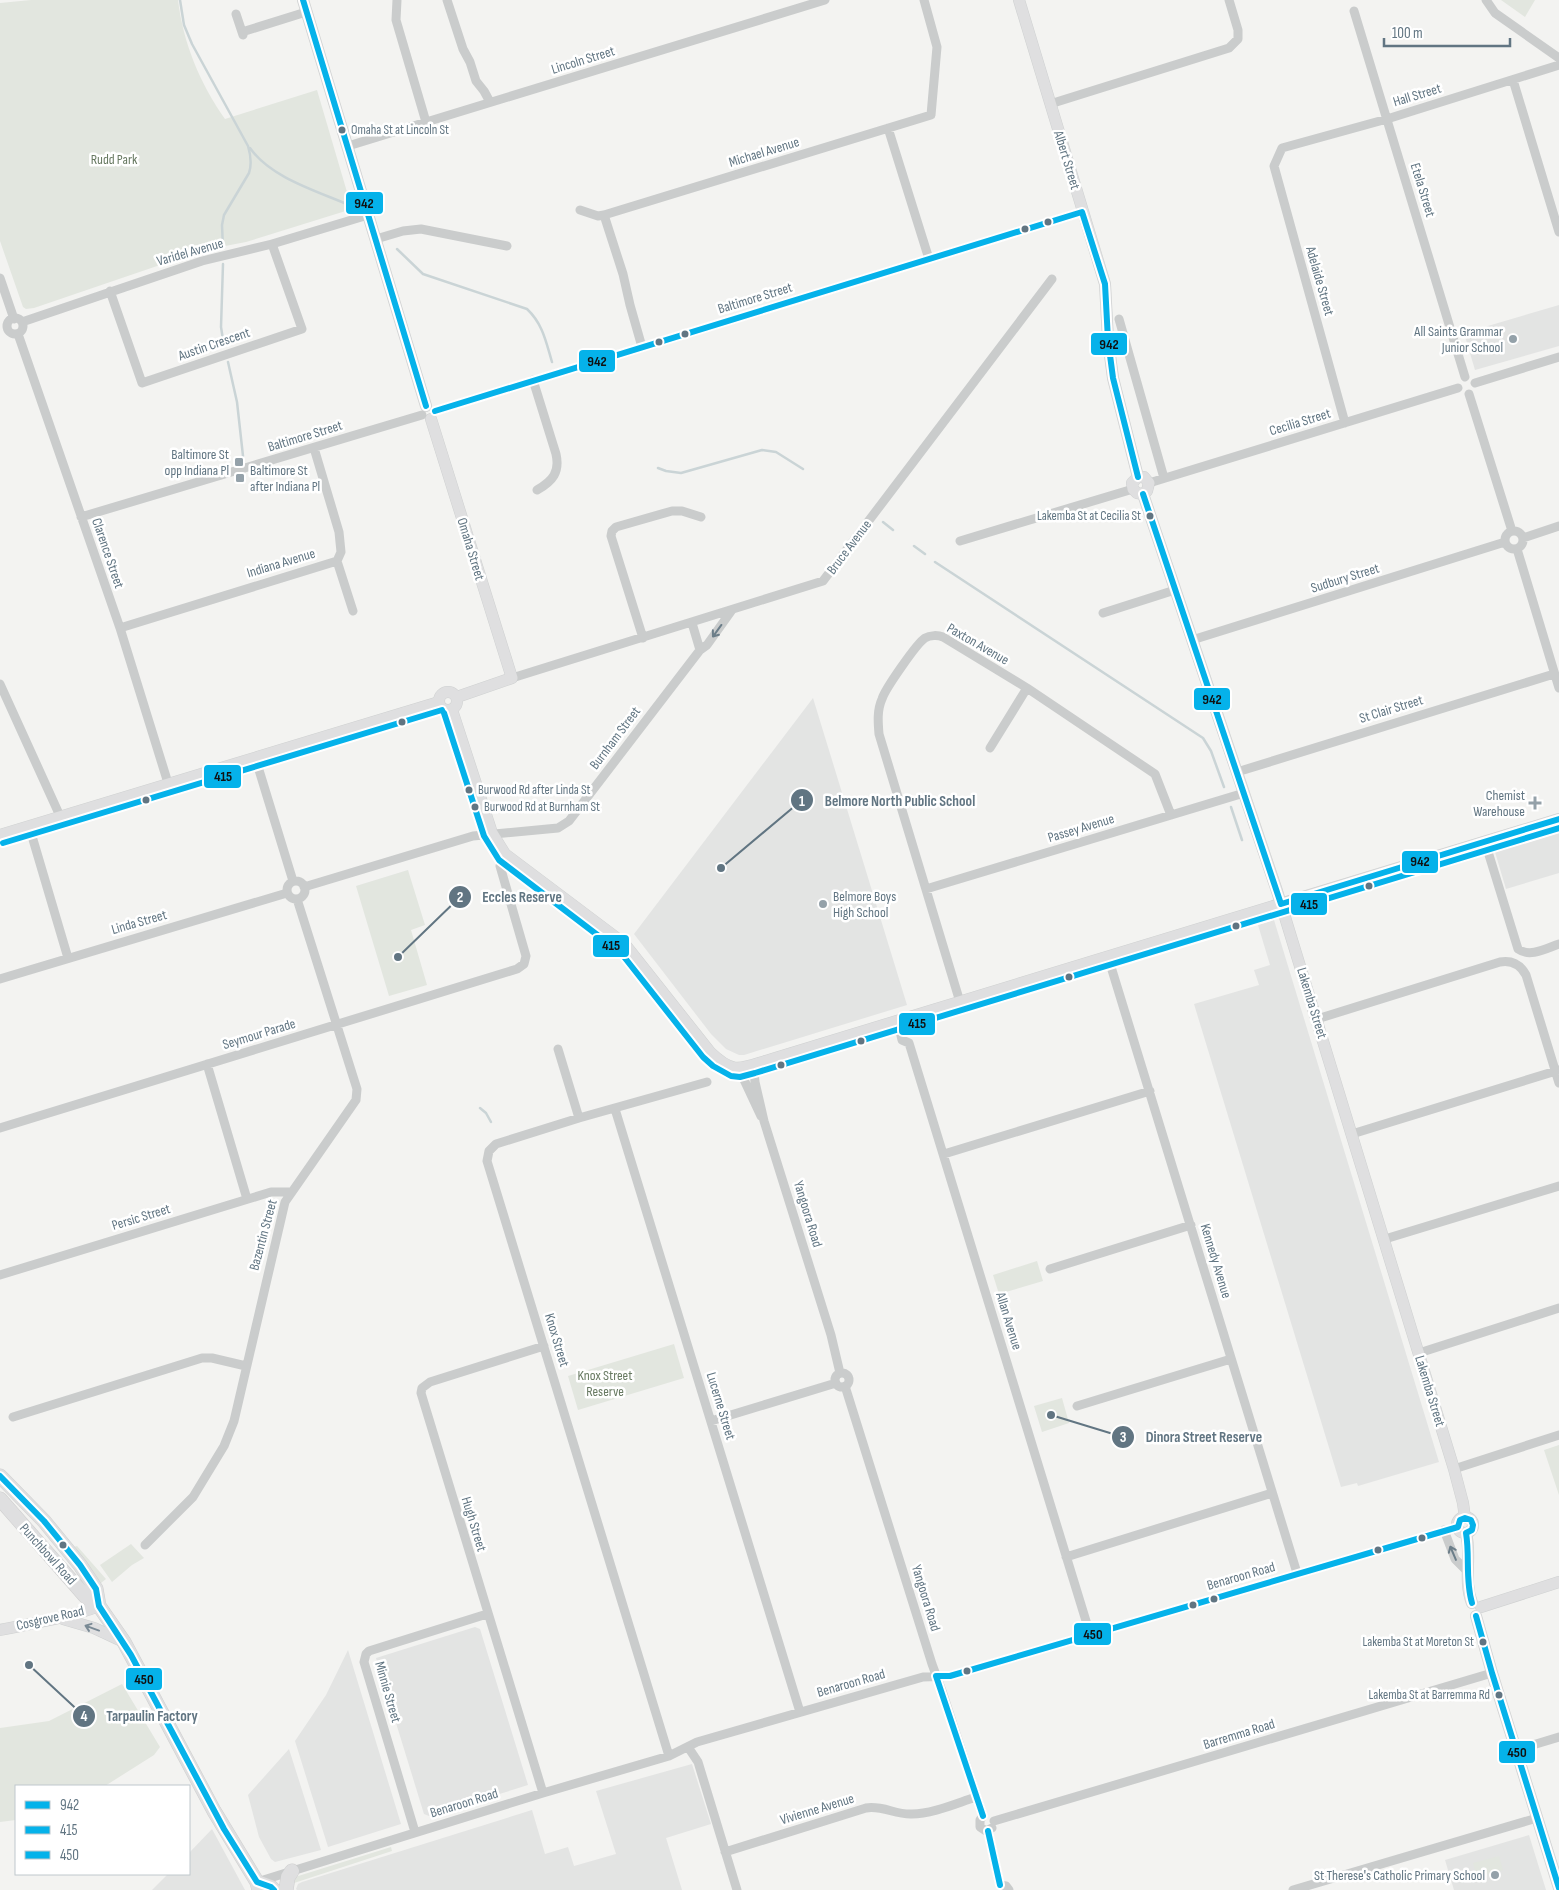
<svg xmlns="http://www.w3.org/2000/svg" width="1559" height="1890" viewBox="0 0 1559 1890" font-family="'Sofia Sans Condensed',sans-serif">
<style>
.built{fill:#e3e4e3}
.green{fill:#e2e6df}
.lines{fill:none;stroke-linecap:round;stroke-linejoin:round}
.stream{stroke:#cad4d6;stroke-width:2.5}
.secondary-casing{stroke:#cfd1d1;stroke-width:12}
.primary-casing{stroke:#cfcfcf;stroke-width:15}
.street{stroke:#cacccc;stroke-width:9}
.secondary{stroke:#dfdfe0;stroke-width:11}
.primary{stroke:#dfdfe0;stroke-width:14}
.bus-1-casing{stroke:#fff;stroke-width:10}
.bus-2-casing{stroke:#fff;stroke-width:10}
.bus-3-casing{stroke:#fff;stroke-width:10}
.bus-1{stroke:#05b2ea;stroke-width:6}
.bus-2{stroke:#05b2ea;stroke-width:6}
.bus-3{stroke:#05b2ea;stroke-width:6}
.oneway{stroke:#6c7e89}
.oneway2{stroke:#7a8a95}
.bus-dot{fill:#617582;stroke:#fff;stroke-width:2}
.poi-dot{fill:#94a1a9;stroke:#fff;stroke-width:2}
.labels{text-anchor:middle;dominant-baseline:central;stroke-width:5;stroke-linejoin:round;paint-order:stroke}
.bus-label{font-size:13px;fill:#617582;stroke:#fff;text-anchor:start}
.street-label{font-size:14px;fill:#617582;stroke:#fff}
.park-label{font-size:14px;fill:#677961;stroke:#fff}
.poi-label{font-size:14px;fill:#617582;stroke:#fff;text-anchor:end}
.leader{fill:none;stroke:#617582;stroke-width:2}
.callout-dot{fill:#617582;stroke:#fff;stroke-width:2}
.mark-label{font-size:15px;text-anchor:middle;font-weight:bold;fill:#fff}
.callout-label{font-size:15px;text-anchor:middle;font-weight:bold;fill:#617582;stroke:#fff;stroke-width:5;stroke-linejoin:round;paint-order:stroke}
.line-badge{stroke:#fff;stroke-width:2}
.pale-badge-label{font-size:14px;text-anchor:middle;font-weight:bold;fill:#111}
</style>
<rect width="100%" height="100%" fill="#f3f3f1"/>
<path class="built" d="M1559,305V346L1475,370L1464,333Z
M813,698L907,1005L744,1055H739L726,1049L711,1034L634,934Z
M1559,833V873L1506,889L1495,852Z
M1274,920L1439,1462L1358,1486L1357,1483L1341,1487L1194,1004L1259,985L1254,970L1270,965L1258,925Z
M475,1627L480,1629L528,1785L429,1816L424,1814L376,1658Z
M348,1650L401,1824L328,1847L295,1741L326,1695Z
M289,1749L321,1850L275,1862L271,1859L259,1837L248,1795Z
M692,1764L711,1824L666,1838L682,1890H297L296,1889L298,1884L302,1882L532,1810L545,1854L568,1847L574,1866L616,1854L596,1791Z
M212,1829L245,1890H152L168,1874H189V1853Z
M1529,1835L1546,1890H1454L1445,1860Z"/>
<path class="green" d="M31,0H178C183,42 200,84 225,119L317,90L352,209L246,242L204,250L34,308L26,309L23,307L0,241V3Z
M1501,0H1535L1525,17Z
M408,870L425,925L411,930L427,985L389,996L356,886Z
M1037,1261L1043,1281L999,1294L993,1275Z
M674,1344L684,1378L578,1410L568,1376Z
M1062,1398L1069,1423L1042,1432L1034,1406Z
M1559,1445V1495L1544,1450Z
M131,1544L144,1558L132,1565L112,1582L100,1565Z
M77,1546L106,1579L101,1583L74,1547Z
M122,1684L160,1747L154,1755L105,1786H16V1820L0,1822V1728L49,1721Z
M391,1847L392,1851L291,1884L295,1877Z
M1499,1856L1503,1870L1477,1877L1473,1863Z"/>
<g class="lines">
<path class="stream" d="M180,0L184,25L192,44L248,146C251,156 252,164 249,173L224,215L222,225L223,248
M250,148C271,178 317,191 349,205
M397,249L423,274L527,309C543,324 546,342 552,362
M223,264L221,327L224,346
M228,362L237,402L243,456
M658,468L666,471L681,473L762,450L776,452L803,469
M883,522L893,530
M914,546L925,554
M935,562L1203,738L1211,751L1224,787
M1231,807L1242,840
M480,1108L486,1113L491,1122"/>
<defs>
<path id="secondary" d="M303,0L426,406
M1019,0L1105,284L1108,340L1113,378L1138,477
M431,419L512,678L457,697
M1138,477H1144L1149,483L1147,491L1143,494
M1138,477L1132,483L1133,489L1137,493L1143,494
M1143,494L1277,891L1454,1469L1463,1503L1465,1518
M439 701a9 9 0 1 1 18 0a9 9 0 1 1-18 0Z
M452,710L492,833L505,854L618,939L627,947L710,1052C735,1076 741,1068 772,1059L1559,819
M0,835L439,702
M1457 1525a8 8 0 1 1 16 0a8 8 0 1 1-16 0Z
M1466,1533C1472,1556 1463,1580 1472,1603
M1481,1607L1559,1582
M1476,1616L1492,1673L1559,1888
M63,1619L94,1628L124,1642
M0,1630C33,1623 68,1618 99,1606"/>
<path id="primary" d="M0,1476L44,1521L80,1565L96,1589L99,1606
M0,1499L85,1596L99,1606L124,1642L214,1811L257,1882L259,1890
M257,1882L271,1887L274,1890
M286,1890L288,1877L292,1871"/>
</defs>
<use href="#secondary" class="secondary-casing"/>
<use href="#primary" class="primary-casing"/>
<path class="street" d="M397,0L396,20L426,122
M447,0L463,49L470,62L476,81L484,91L490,102
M1486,0L1495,13L1559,58
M1354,11L1465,377
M236,14L243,35
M242,32L306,12
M1513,80L1559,232
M1050,104L1229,48L1238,39V30L1229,0
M888,128L929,259
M348,146L825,0
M580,210L598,216L604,215L931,115L937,47L924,0
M604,215L623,274L630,305L642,347
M376,239L403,231L421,229L507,246
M0,278L14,319
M110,291L142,383L302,329L272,244
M7 326a8 8 0 1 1 16 0a8 8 0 1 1-16 0Z
M1119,319L1164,478
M22,322L202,261L272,244L368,215
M18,334L120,628L168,783
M533,380L556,454C560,472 553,481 537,490
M1475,383L1559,357
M1469,394L1512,531
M435,411L1082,212
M1345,423L1274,166L1282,148L1387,119L1559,65
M1149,483L1458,388
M81,517L422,415
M1505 540a9 9 0 1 1 18 0a9 9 0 1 1-18 0Z
M1523,538L1559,526
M960,541L1133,489
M1517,549L1559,688
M337,561L353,611
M1103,613L1175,590
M692,623L700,650
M120,628L337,561L341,552L339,532L314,448
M643,638L611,536L612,531L616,527L672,511H682L701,517
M1192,640L1505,542
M512,678L823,581L1052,279
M0,684L60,816
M990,748L1027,688
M255,757L293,881
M1237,772L1554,674
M29,826L68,958
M1485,842L1518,949C1530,958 1547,948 1559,944
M287 890a9 9 0 1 1 18 0a9 9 0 1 1-18 0Z
M304,887L473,836L558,828L569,821L700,650L707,645L732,610
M926,889L1244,793
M1108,957L1297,1573
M0,979L287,893
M960,1002L879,734C878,722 877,710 882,699C885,689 917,643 925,638C930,635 938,635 943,637L1027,688L1155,774L1171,815
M1317,1019L1500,962C1511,960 1520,964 1526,975L1559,1083
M894,1022L900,1031L902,1040L909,1043L1090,1634
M558,1049L579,1118
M207,1064L247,1199
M756,1064L754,1072L755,1082L764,1121L831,1335L840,1373
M739,1069L761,1116
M615,1109L800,1712
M0,1128L517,969L524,964L526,956L500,866L505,854
M1352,1134L1559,1070
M944,1154L1150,1091
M1385,1239L1559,1186
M1050,1269L1191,1225
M0,1275L271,1192H290
M1419,1353L1559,1308
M835 1380a7 7 0 1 1 14 0a7 7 0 1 1-14 0Z
M845,1386L932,1664L942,1691L983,1816
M1077,1406L1231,1359
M13,1417L202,1358H212L246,1366
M711,1421L836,1383
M1454,1469L1559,1435
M1444,1530L1455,1559L1467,1571
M145,1545L193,1497L224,1446L234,1421L285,1202L356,1100L357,1089L297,899
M1066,1557L1272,1493
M688,1747L698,1762L737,1890
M1516,1750L1559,1737
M669,1756L487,1161L489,1151L496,1144L579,1118L707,1082
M543,1793L421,1393L422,1388L430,1382L544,1346
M983,1816L980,1820V1827L986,1831L992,1828
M994,1821L1492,1673
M988,1831L1000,1885
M415,1832L364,1662L366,1654L369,1651L487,1614
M725,1852L866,1808C882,1805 896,1815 912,1814C932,1814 957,1803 976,1797
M257,1882L543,1793L669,1756L697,1742L923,1677L950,1676L1458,1527
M1000,1885L1006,1886L1009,1890
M1293,1890L1537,1818"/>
<use href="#secondary" class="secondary"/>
<use href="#primary" class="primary"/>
<defs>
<path id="bus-1" d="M303,0L426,406
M1082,212L1105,284L1108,340L1113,378L1138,477
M435,411L1082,212
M1143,494L1281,904
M1281,904L1559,819"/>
<path id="bus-2" d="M444,713L484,836L499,860L621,953L703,1057L713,1066L731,1076L740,1077L755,1073L1559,828
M3,843L442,710"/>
<path id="bus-3" d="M0,1476L44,1521L80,1565L96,1589L99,1606L131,1655L224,1829L257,1882L271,1887L274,1890
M1476,1616L1492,1673L1559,1888
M936,1676H950L1458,1527L1460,1520L1465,1518L1471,1520L1473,1525L1472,1530L1466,1533C1470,1556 1465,1580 1472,1603
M936,1676L983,1816
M988,1831L1000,1885"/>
</defs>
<use href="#bus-1" class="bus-1-casing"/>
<use href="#bus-2" class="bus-2-casing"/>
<use href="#bus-3" class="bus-3-casing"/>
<use href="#bus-1" class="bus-1"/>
<use href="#bus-2" class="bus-2"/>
<use href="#bus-3" class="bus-3"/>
</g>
<defs><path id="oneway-shaft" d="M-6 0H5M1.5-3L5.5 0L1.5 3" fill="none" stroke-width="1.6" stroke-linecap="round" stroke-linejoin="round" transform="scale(1.25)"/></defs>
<g class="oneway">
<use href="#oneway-shaft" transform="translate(717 631) rotate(126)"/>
<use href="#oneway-shaft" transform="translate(1453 1553) rotate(-113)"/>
</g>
<use class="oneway2" href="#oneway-shaft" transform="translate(92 1628) rotate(-160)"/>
<g class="bus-dot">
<circle cx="342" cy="130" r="4.5"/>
<circle cx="1048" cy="222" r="4.5"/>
<circle cx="1025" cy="229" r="4.5"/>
<circle cx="685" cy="334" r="4.5"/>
<circle cx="659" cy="342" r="4.5"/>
<circle cx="1150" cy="516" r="4.5"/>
<circle cx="402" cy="722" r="4.5"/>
<circle cx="469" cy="790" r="4.5"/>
<circle cx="146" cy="800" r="4.5"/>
<circle cx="475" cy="807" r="4.5"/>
<circle cx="1369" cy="886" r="4.5"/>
<circle cx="1236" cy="926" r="4.5"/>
<circle cx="1069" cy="977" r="4.5"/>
<circle cx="861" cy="1041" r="4.5"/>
<circle cx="781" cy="1065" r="4.5"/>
<circle cx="1422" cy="1538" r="4.5"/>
<circle cx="63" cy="1545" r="4.5"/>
<circle cx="1378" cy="1550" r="4.5"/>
<circle cx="1214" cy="1599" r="4.5"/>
<circle cx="1193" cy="1605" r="4.5"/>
<circle cx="1483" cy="1642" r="4.5"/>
<circle cx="967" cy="1671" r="4.5"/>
<circle cx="1499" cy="1695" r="4.5"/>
</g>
<g class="poi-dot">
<circle cx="1513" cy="339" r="5"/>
<rect x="234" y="457" width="10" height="10" rx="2.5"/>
<rect x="235" y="473" width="10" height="10" rx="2.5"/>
<path d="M1532.5 795.5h5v5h5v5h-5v5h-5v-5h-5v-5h5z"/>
<circle cx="823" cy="904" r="5"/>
<circle cx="1495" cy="1875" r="5"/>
</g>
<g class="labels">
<g class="bus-label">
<text x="351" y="130">Omaha St at Lincoln St</text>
<text x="1141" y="516" text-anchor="end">Lakemba St at Cecilia St</text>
<text x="478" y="790">Burwood Rd after Linda St</text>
<text x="484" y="807">Burwood Rd at Burnham St</text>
<text x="1474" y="1642" text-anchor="end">Lakemba St at Moreton St</text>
<text x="1490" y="1695" text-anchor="end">Lakemba St at Barremma Rd</text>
</g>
<g class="street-label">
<text transform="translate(583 60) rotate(-17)">Lincoln Street</text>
<text transform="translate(1417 95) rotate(-17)">Hall Street</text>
<text transform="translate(764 152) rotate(-17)">Michael Avenue</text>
<text transform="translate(1067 160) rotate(73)">Albert Street</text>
<text transform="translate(1423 190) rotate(73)">Etela Street</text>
<text transform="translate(190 252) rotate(-16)">Varidel Avenue</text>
<text transform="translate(1320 281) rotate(74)">Adelaide Street</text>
<text transform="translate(755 298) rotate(-17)">Baltimore Street</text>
<text transform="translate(214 344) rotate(-19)">Austin Crescent</text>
<text transform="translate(1300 422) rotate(-17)">Cecilia Street</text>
<text transform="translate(305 436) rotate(-17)">Baltimore Street</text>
<text transform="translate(849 547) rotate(-53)">Bruce Avenue</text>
<text transform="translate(471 549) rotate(73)">Omaha Street</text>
<text transform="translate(108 553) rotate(71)">Clarence Street</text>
<text transform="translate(281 563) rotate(-17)">Indiana Avenue</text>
<text transform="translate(1345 578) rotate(-17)">Sudbury Street</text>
<text transform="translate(978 644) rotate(30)">Paxton Avenue</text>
<text transform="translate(1391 709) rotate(-17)">St Clair Street</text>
<text transform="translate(615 738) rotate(-53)">Burnham Street</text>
<text transform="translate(1081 828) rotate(-17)">Passey Avenue</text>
<text transform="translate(139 922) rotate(-16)">Linda Street</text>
<text transform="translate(1312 1003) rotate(73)">Lakemba Street</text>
<text transform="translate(259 1034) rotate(-17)">Seymour Parade</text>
<text transform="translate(808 1214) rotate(73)">Yangoora Road</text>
<text transform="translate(141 1217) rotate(-17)">Persic Street</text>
<text transform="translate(263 1235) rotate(-75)">Bazentin Street</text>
<text transform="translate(1216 1261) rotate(73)">Kennedy Avenue</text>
<text transform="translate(1009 1321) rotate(73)">Allan Avenue</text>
<text transform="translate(557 1340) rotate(73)">Knox Street</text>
<text transform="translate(1430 1391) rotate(73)">Lakemba Street</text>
<text transform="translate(721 1406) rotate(73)">Lucerne Street</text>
<text transform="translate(474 1524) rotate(73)">Hugh Street</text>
<text transform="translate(48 1554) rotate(48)">Punchbowl Road</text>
<text transform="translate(1241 1576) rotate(-16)">Benaroon Road</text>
<text transform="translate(926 1598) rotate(73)">Yangoora Road</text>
<text transform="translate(50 1618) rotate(-13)">Cosgrove Road</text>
<text transform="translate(851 1683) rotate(-16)">Benaroon Road</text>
<text transform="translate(388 1692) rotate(74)">Minnie Street</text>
<text transform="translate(1239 1734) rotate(-17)">Barremma Road</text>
<text transform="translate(464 1803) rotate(-17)">Benaroon Road</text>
<text transform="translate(817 1809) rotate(-17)">Vivienne Avenue</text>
</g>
<g class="park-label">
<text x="114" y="159">Rudd Park</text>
<text x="605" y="1375">Knox Street<tspan x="605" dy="16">Reserve</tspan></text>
</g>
<g class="poi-label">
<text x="1503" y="331">All Saints Grammar<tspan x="1503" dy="16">Junior School</tspan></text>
<text x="229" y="454">Baltimore St<tspan x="229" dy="16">opp Indiana Pl</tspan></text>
<text x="250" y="470" text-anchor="start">Baltimore St<tspan x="250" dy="16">after Indiana Pl</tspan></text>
<text x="1525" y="795">Chemist<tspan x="1525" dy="16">Warehouse</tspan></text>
<text x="833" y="896" text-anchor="start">Belmore Boys<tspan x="833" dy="16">High School</tspan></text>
<text x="1485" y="1875">St Therese's Catholic Primary School</text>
</g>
</g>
<path class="leader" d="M721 868L802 800M398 957L460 897M1051 1415L1123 1437M29 1665L84 1716"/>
<g class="callout-dot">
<circle cx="721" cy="868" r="5"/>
<circle cx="398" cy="957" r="5"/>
<circle cx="1051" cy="1415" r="5"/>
<circle cx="29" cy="1665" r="5"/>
<circle cx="802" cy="800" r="12"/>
<circle cx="460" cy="897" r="12"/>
<circle cx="1123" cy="1437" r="12"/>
<circle cx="84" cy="1716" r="12"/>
</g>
<g class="mark-label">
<text x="802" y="806">1</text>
<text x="460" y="902">2</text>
<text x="1123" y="1442">3</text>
<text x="84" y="1721">4</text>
</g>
<g class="callout-label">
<text x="900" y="806">Belmore North Public School</text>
<text x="522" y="902">Eccles Reserve</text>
<text x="1204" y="1442">Dinora Street Reserve</text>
<text x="152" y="1721">Tarpaulin Factory</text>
</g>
<g class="line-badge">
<rect x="345" y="191" width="39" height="24" rx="5" fill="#05b2ea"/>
<rect x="1090" y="332" width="38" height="24" rx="5" fill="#05b2ea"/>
<rect x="578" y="349" width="38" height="24" rx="5" fill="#05b2ea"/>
<rect x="1193" y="687" width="38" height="24" rx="5" fill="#05b2ea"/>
<rect x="203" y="764" width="39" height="25" rx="5" fill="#05b2ea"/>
<rect x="1401" y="850" width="38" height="24" rx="5" fill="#05b2ea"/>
<rect x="1290" y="892" width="38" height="24" rx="5" fill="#05b2ea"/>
<rect x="592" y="934" width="38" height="24" rx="5" fill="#05b2ea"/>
<rect x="898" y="1012" width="38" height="24" rx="5" fill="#05b2ea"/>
<rect x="1073" y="1622" width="39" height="24" rx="5" fill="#05b2ea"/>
<rect x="125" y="1667" width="38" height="24" rx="5" fill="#05b2ea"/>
<rect x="1498" y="1740" width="38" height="24" rx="5" fill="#05b2ea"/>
</g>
<g class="pale-badge-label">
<text x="364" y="208">942</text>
<text x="1109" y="349">942</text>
<text x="597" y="366">942</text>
<text x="1212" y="704">942</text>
<text x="223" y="781">415</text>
<text x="1420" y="866">942</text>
<text x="1309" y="909">415</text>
<text x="611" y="950">415</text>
<text x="917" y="1028">415</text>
<text x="1093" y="1639">450</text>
<text x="144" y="1684">450</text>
<text x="1517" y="1757">450</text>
</g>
<rect x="15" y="1785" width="175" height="90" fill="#ffffff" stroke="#c0c8cd"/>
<rect x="25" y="1801" width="25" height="8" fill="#05b2ea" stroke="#c0c8cd"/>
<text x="60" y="1810" font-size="15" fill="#617582">942</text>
<rect x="25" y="1826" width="25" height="8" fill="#05b2ea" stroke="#c0c8cd"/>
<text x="60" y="1835" font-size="15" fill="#617582">415</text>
<rect x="25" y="1851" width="25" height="8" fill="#05b2ea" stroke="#c0c8cd"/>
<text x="60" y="1860" font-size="15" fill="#617582">450</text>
<path d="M1384 38v8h126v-8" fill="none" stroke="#617582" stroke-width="2.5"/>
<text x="1392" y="38" font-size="15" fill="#617582" stroke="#ffffff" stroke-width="4" paint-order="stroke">100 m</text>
</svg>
